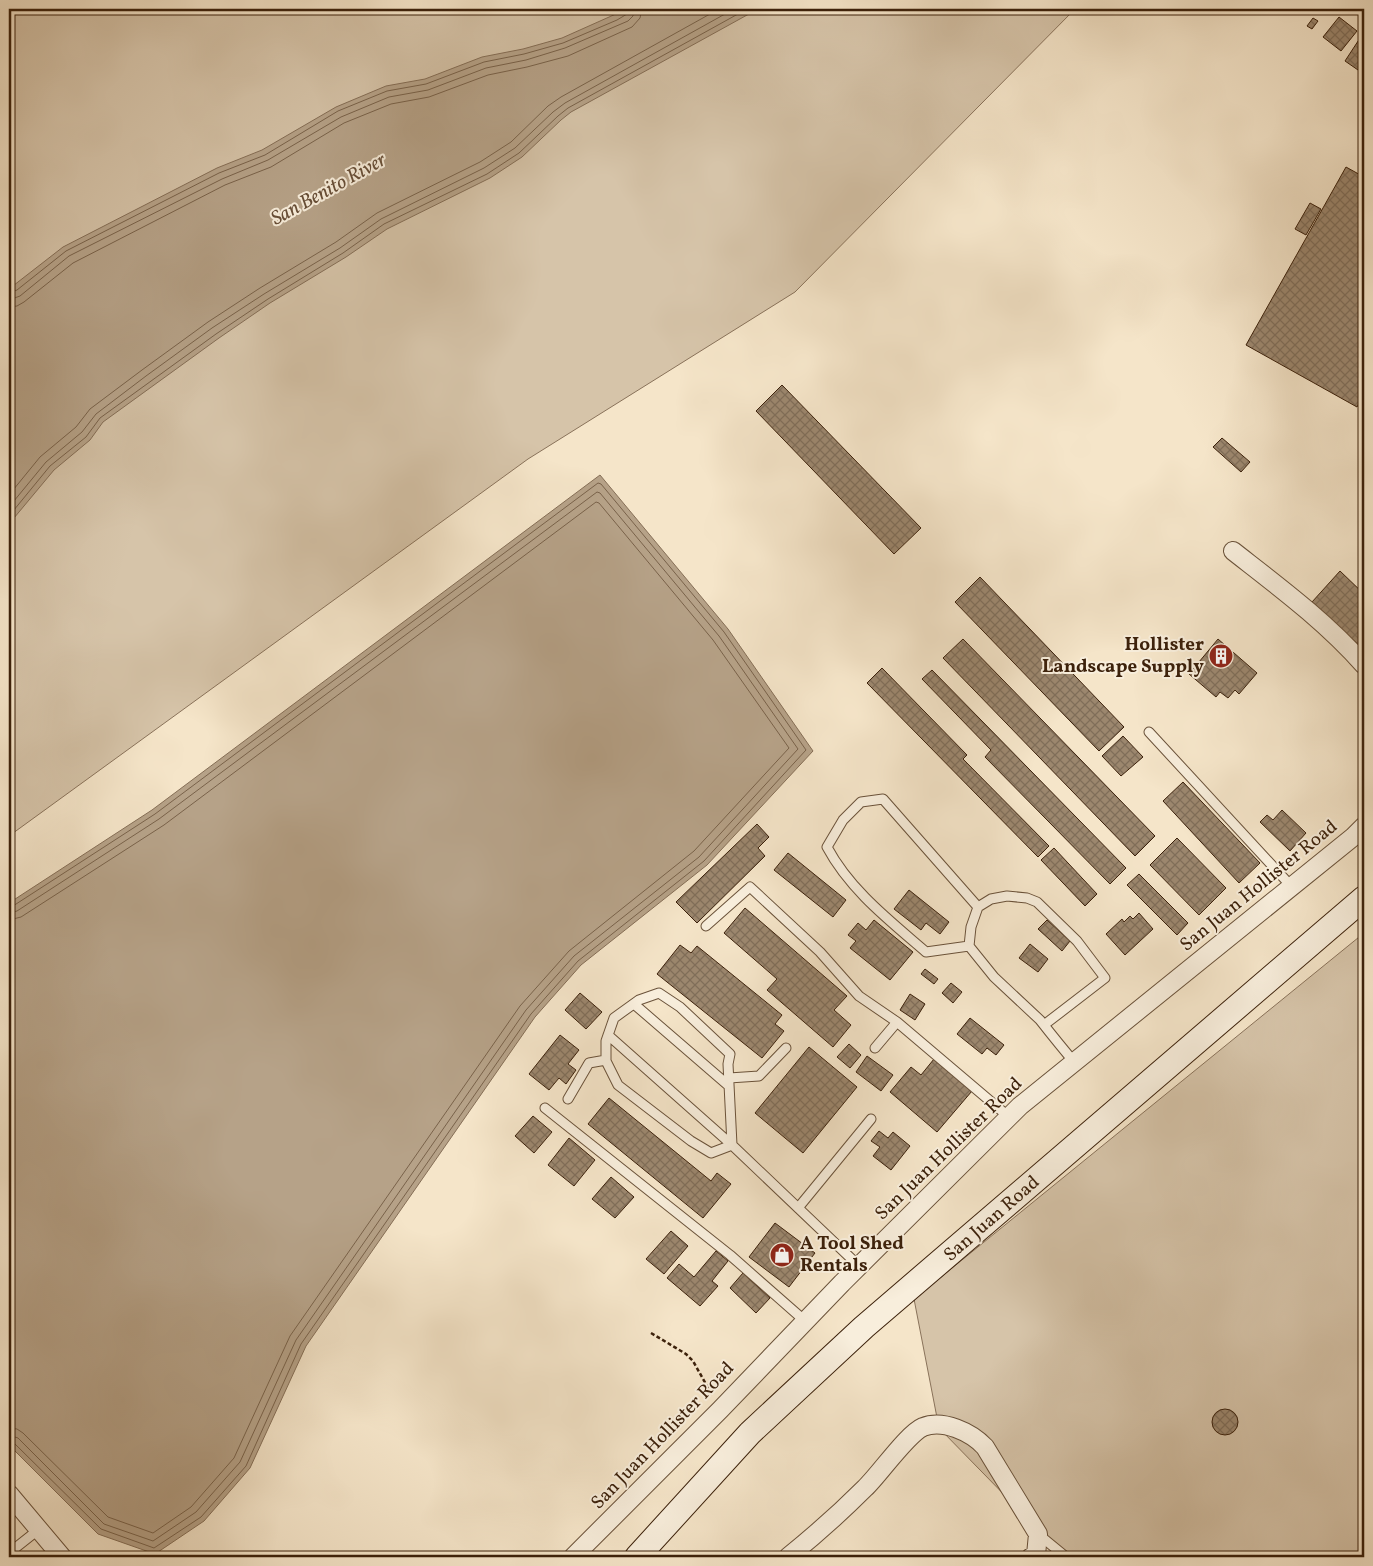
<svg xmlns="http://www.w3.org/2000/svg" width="1373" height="1566" viewBox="0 0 1373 1566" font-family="Vollkorn,serif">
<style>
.green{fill:#d6c4a9;stroke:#89725a}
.water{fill:#b6a288;stroke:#856e56}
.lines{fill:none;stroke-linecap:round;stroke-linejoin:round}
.shore{stroke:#79624a;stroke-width:1}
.building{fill:url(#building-cross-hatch);stroke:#3c210b}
.lane-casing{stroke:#6a523a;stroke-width:11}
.street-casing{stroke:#6a523a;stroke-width:20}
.secondary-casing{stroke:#3c210b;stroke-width:26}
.path{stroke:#3c210b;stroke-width:2.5;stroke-dasharray:4 2.5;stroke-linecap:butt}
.lane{stroke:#f8eedc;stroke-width:9}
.street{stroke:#f8eedc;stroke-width:18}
.secondary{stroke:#f8eedc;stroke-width:24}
.labels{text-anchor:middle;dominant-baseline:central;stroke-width:4;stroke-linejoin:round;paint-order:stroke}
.poi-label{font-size:19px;font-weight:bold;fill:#3c210b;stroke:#f8eedc;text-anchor:end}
.street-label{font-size:19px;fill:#3c210b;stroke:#f8eedc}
.water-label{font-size:20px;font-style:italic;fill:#674e37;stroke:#f8eedc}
</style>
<defs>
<pattern id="building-cross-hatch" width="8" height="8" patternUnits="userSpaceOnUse" patternTransform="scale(1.25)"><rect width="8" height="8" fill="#9c876e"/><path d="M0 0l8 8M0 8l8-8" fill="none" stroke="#806e59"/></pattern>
</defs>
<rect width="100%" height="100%" fill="#f5e5c9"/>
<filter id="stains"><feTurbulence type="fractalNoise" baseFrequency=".004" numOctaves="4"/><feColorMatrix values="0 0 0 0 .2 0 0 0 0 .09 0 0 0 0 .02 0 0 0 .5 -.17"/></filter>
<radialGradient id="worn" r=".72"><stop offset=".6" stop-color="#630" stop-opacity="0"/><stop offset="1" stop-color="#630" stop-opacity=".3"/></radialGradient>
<path class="green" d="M9,9H1075L795,292L528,459L9,836Z
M1364,933V1557H1065L939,1428L914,1299Z"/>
<path class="water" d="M627,9H758L571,112L561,120L522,157L490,178L387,229L346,257L270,303L219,338L103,422L90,440L54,470L9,524V289L63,247L217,168L262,150L336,107L386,86L425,79L482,57L523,49L562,38Z
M600,475L728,629L813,751L707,865L581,965L535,1017L306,1346L250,1468L204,1521L155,1554L98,1534L9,1445V903L152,810Z"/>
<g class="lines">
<path class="shore" d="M9,293L17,290L66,251L219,173L265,155L338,111L387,91L426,84L484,62L524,54L563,43L617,20L627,14L628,9
M9,300L20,296L69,256L222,179L268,160L341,117L389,97L428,90L486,68L526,60L565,48L628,21L633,16L634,9
M9,307L17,306L24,302L73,263L225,185L271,167L344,123L391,104L429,97L488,75L527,67L568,56L632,27L640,18L642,9
M9,495L40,457L76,427L90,409L142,370L208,322L260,288L336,242L377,213L480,162L511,142L548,106L561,97L719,9
M9,507L46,462L82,432L96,414L146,376L212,328L264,294L340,248L381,219L484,168L515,148L553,112L565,103L734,9
M9,516L50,466L86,437L100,418L216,334L268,299L343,253L384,224L487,174L519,153L558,116L568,108L747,9
M9,907L13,906L155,814L598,483L601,484L724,632L806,750L704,861L578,961L531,1014L301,1344L246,1466L201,1517L154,1548L101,1529L14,1443L9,1442
M9,913L17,911L159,819L597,492L600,493L719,636L798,749L699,857L574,956L526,1010L296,1340L240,1462L196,1512L153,1541L104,1524L18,1438L9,1435
M9,920L21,917L164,825L596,502L599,503L713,640L789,748L694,851L569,951L520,1006L290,1336L234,1458L191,1507L153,1533L108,1517L23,1433L17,1429L9,1428"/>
</g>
<path class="building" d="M1339,17L1357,31L1341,51L1323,37Z
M1313,18L1318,21L1312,29L1307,26Z
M1364,32V60L1358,70L1345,61Z
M1346,167L1364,177V394L1357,407L1246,345Z
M1310,203L1321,209L1306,235L1295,229Z
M782,385L921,528L894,554L756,411Z
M1222,438L1250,462L1241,472L1213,447Z
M1340,571L1364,594V650L1312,602Z
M980,577L1124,727L1099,751L955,602Z
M963,639L1155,836L1135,856L943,658Z
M1218,639L1257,673L1239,694L1235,690L1228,698L1220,692L1216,697L1189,674Z
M882,668L967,755L963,759L1049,846L1038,857L867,683Z
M932,670L1126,868L1110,884L985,757L991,750L922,679Z
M1123,736L1143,757L1121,776L1102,756Z
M1183,782L1260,863L1239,883L1163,801Z
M1282,810L1306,833L1290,851L1260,822L1267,815L1273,820Z
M757,824L769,837L758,848L765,856L697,923L676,902Z
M1177,838L1226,888L1199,915L1150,865Z
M1054,848L1097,894L1085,906L1041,860Z
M788,853L846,900L833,917L774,870Z
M1139,874L1188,923L1177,935L1127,885Z
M909,890L949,922L940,934L926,923L921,930L894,909Z
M745,908L847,996L834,1010L851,1025L833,1047L767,990L777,979L724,933Z
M1139,913L1153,929L1125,955L1106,934L1122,919L1124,922L1130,916L1133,919Z
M874,920L913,952L890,980L850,948L856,941L848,935L858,923L866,930Z
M1047,920L1070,941L1062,951L1038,929Z
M1030,944L1048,959L1038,972L1019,958Z
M680,945L691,953L697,946L782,1015L775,1024L784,1031L762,1058L657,974Z
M925,969L938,979L934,984L921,974Z
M951,983L962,992L953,1003L942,993Z
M580,993L602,1012L586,1029L565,1010Z
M910,994L925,1004L915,1020L900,1010Z
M970,1018L1004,1045L996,1055L987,1048L982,1054L957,1034Z
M560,1035L579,1050L568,1064L576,1070L566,1084L559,1078L549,1090L529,1074Z
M849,1044L861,1055L850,1068L837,1057Z
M809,1047L857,1087L803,1153L755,1113Z
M867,1056L893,1075L881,1091L856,1072Z
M934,1059L972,1091L937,1132L890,1092L911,1067L921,1075Z
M609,1098L711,1181L717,1173L731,1184L703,1218L588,1124Z
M533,1116L552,1132L534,1153L515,1136Z
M879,1131L888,1138L893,1132L910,1146L891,1170L873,1156L880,1147L871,1141Z
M569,1138L595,1160L574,1186L548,1165Z
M611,1177L634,1197L615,1218L592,1199Z
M775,1223L815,1253L789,1287L749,1257Z
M671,1231L688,1246L664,1274L646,1259Z
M716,1251L728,1261L712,1281L718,1286L700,1306L667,1278L679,1264L694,1277Z
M743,1273L770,1298L756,1313L730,1288Z
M1212 1422a13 13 0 1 1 26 0a13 13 0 1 1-26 0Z"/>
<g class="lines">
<defs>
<path id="lane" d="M1149,732L1292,887
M706,926L750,887L820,952L859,996L897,1022
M969,946L926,952C889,920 850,890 827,847L843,820L861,802L883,799L978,907
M659,993L680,1007L730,1054L728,1064L732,1145L711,1153L691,1141L618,1085L606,1061V1041L614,1018L639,1000Z
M634,1004L729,1086
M1044,1025L1105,978L1077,941L1037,902L1027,898L1007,896L991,899L978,907L971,927L969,946L994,977L1040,1020C1051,1034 1063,1049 1075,1063
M608,1035L732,1145L859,1266
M875,1048L897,1022L1009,1117
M729,1078L759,1076L786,1048
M568,1099L589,1063L606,1060
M545,1108L730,1255L805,1321
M798,1208L871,1119
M1038,1534L1066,1557
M9,1553L38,1530"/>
<path id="street" d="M1233,551C1279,587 1325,621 1364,665
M9,1494L62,1557
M573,1557L720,1410L842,1283L1020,1106L1353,837L1364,826
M788,1557C814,1536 841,1512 865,1488C879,1475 907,1434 923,1427C943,1419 971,1432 985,1447L1038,1534L1036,1555L1031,1557"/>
<path id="secondary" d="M637,1557L750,1433L864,1327L1364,898"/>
</defs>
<use href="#lane" class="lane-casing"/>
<use href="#street" class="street-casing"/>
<use href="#secondary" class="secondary-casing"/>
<path class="path" d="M651,1333L686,1354L693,1361L712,1395"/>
<use href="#lane" class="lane"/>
<use href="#street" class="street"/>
<use href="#secondary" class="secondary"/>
</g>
<defs>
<symbol id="building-disc" viewBox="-11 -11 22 22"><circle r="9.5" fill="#8f2418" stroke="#f8eedc"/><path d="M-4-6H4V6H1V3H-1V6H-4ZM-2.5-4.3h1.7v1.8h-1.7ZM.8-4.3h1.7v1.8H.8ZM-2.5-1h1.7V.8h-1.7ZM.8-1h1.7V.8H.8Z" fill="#fff"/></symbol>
<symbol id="shop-disc" viewBox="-11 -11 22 22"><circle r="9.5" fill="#8f2418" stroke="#f8eedc"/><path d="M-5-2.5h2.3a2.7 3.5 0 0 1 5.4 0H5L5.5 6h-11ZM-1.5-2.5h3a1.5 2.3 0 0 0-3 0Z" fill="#fff"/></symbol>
</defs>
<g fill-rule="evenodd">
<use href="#building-disc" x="1207" y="642" width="28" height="28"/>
<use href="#shop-disc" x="768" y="1241" width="28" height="28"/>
</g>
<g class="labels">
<g class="poi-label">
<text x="1204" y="645">Hollister<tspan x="1204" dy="22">Landscape Supply</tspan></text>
<text x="800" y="1244" text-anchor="start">A Tool Shed<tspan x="800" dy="22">Rentals</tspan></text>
</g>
<g class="street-label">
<text transform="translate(1259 886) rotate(-39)">San Juan Hollister Road</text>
<text transform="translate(949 1149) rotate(-44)">San Juan Hollister Road</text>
<text transform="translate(992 1219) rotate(-41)">San Juan Road</text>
<text transform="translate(663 1436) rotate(-46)">San Juan Hollister Road</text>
</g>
<g class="water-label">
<text transform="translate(329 190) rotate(-29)">San Benito River</text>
</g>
</g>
<rect width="1373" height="1566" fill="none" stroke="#f5e5c9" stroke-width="30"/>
<rect x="10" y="10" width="1353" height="1546" fill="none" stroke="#3c210b" stroke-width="2.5"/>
<rect x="15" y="15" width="1343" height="1536" fill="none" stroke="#3c210b"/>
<rect width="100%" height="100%" filter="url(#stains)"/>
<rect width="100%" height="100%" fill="url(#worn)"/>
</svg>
